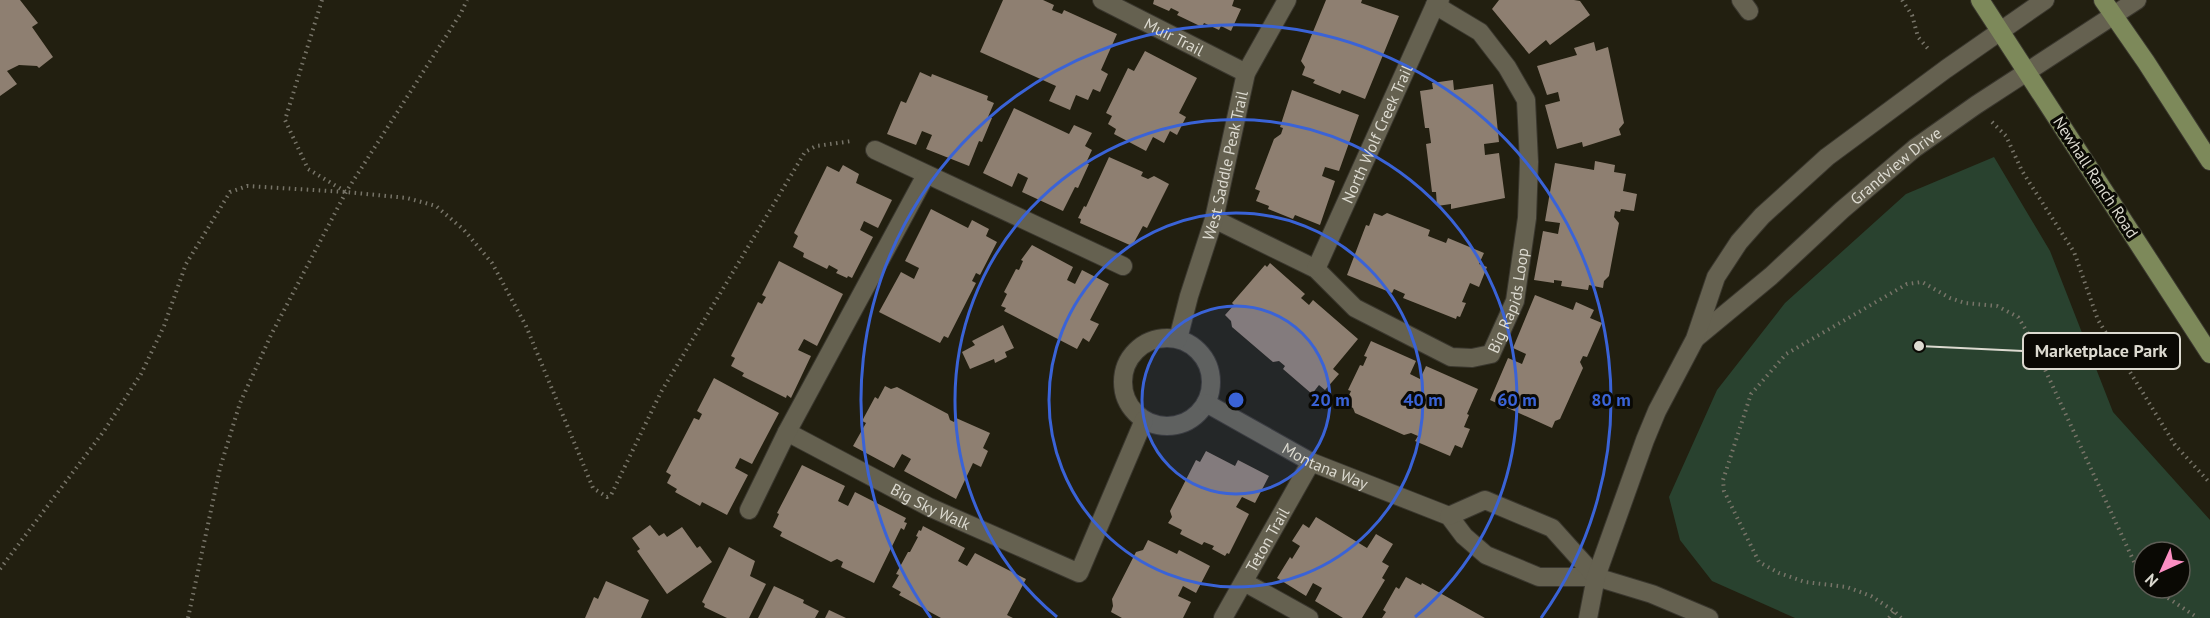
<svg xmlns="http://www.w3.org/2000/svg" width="2210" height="618" viewBox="0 0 2210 618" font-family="'PT Sans',sans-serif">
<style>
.green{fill:#29422f;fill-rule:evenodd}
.building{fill:#8e7f71}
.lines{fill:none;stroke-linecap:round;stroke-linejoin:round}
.minor-casing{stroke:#3a372e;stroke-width:20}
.major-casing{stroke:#3a372e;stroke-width:20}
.path{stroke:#777468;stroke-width:4;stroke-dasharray:1.5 4.5;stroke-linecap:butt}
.minor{stroke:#656150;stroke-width:18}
.major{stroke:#7d895a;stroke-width:18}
.ring{fill:none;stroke:#3a63d7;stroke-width:3}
.labels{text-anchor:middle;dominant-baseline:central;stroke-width:6;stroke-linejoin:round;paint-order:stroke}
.street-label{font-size:16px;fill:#dcdad0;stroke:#0a0904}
.centre{fill:#3a63d7;stroke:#0a0904;stroke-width:3}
.ring-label{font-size:18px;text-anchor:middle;font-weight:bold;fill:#3a63d7;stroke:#0a0904;stroke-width:6;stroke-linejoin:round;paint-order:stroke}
.leader{fill:none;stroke:#dcdad0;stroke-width:2}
.callout-dot{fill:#dcdad0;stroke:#0a0904;stroke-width:2}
.callout{fill:#0a0904;stroke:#dcdad0;stroke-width:2}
.callout-label{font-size:18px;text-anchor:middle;font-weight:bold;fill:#dcdad0}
</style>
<rect width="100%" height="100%" fill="#221f10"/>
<path class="green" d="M1994,157L2050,251L2113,412L2210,520V618H1795L1712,581L1680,540L1669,497L1717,390L1785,303L1906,194ZM2144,552H2180V588H2144Z"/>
<path class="building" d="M0,0H20L38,23L32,27L53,57L39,68L37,66L19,65L7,71L17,84L0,96Z
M1003,0H1043L1054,5L1052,10L1062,14L1064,10L1117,34L1101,70L1108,74L1100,92L1093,89L1088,100L1076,95L1070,110L1049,101L1056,86L980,52Z
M1154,0H1234L1232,6L1241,9L1231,31L1221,26L1219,30L1204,23L1202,27L1177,15L1179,12L1171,8L1169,11L1153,4Z
M1326,0H1362L1361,3L1399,16L1365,99L1342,90L1340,94L1313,83L1315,80L1302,75L1305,67L1301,61Z
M1499,0H1574L1580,1L1590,15L1550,45L1546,40L1529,54L1492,9Z
M1594,42L1596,51L1608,47L1624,123L1619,129L1621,135L1583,147L1582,142L1557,149L1545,105L1560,101L1558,92L1547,95L1537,66L1577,55L1574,48Z
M1145,51L1197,78L1179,113L1186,117L1177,135L1170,131L1164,143L1153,137L1146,151L1114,134L1116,129L1108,124L1112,116L1106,113L1128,68L1134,71Z
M920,72L931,77L932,74L988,96L987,100L994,103L988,117L992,118L982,142L979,141L969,166L926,149L932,135L922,131L916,145L887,134L901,101L906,103Z
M1453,80L1454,90L1493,84L1499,142L1484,144L1485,155L1499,153L1505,198L1451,209V204L1437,206L1436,192H1432L1426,144L1431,143L1429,128H1425L1420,91L1433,89L1432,83Z
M1292,90L1359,115L1339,171L1325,167L1322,176L1335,181L1320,225L1295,215L1293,219L1268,209L1269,206L1256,201L1260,191L1255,189L1274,139L1281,134L1283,128L1280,127Z
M1014,108L1069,134L1074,125L1092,133L1085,146L1092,150L1086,163L1089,164L1078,188L1075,187L1063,211L1022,192L1028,178L1018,173L1012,187L983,173Z
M1109,157L1143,172L1141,176L1148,179L1154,176L1169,184L1147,228L1143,226L1132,246L1080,223L1081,219L1078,218L1084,206L1086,207Z
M1595,161L1615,165L1614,172L1626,174L1623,191L1637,194L1634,211L1621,209L1620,212L1615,211L1614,217L1619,223L1609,276L1604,281L1603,288L1589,285L1588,290L1561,286L1562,281L1554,280V283L1534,280L1543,231L1558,234L1560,223L1545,221L1555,163L1594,170Z
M843,165L859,174L856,183L892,200L878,228L864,221L860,230L873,237L852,278L848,276L847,278L836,273L838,270L829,265L827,269L803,257L804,253L793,247L798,236L794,233L827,166L839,172Z
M931,209L968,228L972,220L989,229L986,236L997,242L980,275L976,273L972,281L976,283L948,338L944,336L940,343L879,312L901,272L914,279L919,268L905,261Z
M1374,213L1382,216L1387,213L1430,230L1428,236L1446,243L1448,238L1484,253L1479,264L1487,267L1479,287L1470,283L1462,302L1466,303L1460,317L1457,316L1456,319L1403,298L1405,294L1394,289L1392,293L1347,275L1366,225L1369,226Z
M1032,245L1073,267L1067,280L1075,284L1082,270L1109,284L1090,320L1099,324L1089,342L1083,338L1077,349L1004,311L1006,308L1001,306L1007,294L1004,292L1016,269L1019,270L1023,261L1021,260Z
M779,261L843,294L817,346L804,339L798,350L811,356L791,398L787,395L786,398L742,376L744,373L731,366L735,358L731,356L758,302L762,304L766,297L762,295Z
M1270,263L1305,294L1301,298L1309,305L1313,300L1358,339L1333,369L1339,374L1325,390L1319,385L1312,394L1283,369L1285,366L1279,361L1273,362L1232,327L1231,321L1225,315L1234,305L1232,303L1265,265L1267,267Z
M1535,295L1573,310L1576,302L1594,310L1590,318L1602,323L1587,357L1583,356L1580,362L1583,368L1560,419L1555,421L1552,428L1490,400L1508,358L1522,364L1526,354L1513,348Z
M1003,325L1014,348L1005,352L1007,357L995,363L994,359L970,369L962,352L975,345L972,341Z
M1371,341L1416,361L1410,374L1420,379L1426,366L1478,389L1467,414L1469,415L1464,427L1470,429L1462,448L1455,445L1450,456L1415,441L1418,436L1411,433L1404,435L1355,413L1353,408L1345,404L1351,391L1348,390L1360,365L1363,366L1367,357L1364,356Z
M714,378L779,413L752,464L740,458L735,468L748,475L727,515L702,502L700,506L675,492L677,489L667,483L671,475L666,472L694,418L699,420L702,414L697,411Z
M885,386L891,389L897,387L948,414L950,420L954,422L956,418L990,433L983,448L988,451L981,467L973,463L956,499L904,471L911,459L902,454L894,468L853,446L866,423L862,421L875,397L878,399Z
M1206,451L1235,466L1238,460L1269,476L1255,503L1242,497L1236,507L1249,514L1229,554L1227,553L1225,556L1212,549L1214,546L1204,542L1202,545L1180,534L1182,530L1168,523L1172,517L1170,511L1196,460L1200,462Z
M802,465L845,486L838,501L848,506L855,492L906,518L904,522L907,523L904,530L901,528L874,583L841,567L843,562L837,559L831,562L780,536L782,532L773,527L779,514L777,513Z
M1316,517L1367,548L1376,534L1393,544L1382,562L1389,566L1382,578L1385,580L1362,618H1343L1315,601L1322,588L1313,583L1306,596L1277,578L1290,557L1292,559L1300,546L1292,541L1303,524L1309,528Z
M650,525L659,536L664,533L667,537L682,527L697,548L700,546L712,562L667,594L637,551L640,549L632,538Z
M923,526L965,548L958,561L967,566L975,553L1026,579L1007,615L1013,618H941L899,595L901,592L892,587L899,575L896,574L908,552H910L918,537L916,536L919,530L921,531Z
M1148,540L1177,554L1179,550L1210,566L1196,593L1183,586L1178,596L1191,602L1183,618H1122L1111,612L1113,606L1112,599L1136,552L1143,550Z
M729,547L755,561L750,576L766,584L749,618H727L704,607L705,604L702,602Z
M1406,577L1421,585L1422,583L1485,618H1382L1386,612L1383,610L1396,587L1399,589Z
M606,581L649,600L641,618H585L594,597L598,599Z
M774,586L804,600L803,603L819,611L815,618H758Z
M829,610L846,618H825Z"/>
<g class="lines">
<defs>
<g id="minor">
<path id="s1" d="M1102,0L1246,73"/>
<path d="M1741,0L1749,11"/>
<path d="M875,150L1123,266"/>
<path id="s2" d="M1214,219L1316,269L1355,308L1451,357L1472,358L1491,354L1515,301L1527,218L1529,162L1526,100L1507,67L1480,32L1435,5"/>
<path id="s3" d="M1316,269L1435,5L1440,0"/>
<circle cx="1167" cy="382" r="44"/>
<path id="s4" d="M1696,338L1771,276L1842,210L1915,148L1976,105L2137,0"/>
<path id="s5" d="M1178,339L1189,296L1214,219L1246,73L1287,0"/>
<path id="s6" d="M1206,403L1311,462L1449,516L1464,536L1486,555L1539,577H1596L1652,594L1709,618"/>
<path id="s7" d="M787,432L929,507L1079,573L1144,420"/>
<path d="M749,510L787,432L926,175"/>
<path d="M1449,516L1485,500L1552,528L1596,577"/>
<path d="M1244,582L1309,618"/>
<path id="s8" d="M1223,618L1311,462"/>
<path d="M1588,618L1596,577L1645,440L1657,411L1695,339L1716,277L1739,242L1762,216L1827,157L1946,69L2045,0"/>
</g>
<path id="major" d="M1980,0L2210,354
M2103,0L2146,62L2210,161"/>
</defs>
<use href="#minor" class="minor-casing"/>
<use href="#major" class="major-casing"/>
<path class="path" d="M322,0L285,120L308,169L346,192
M1902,0L1912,15L1918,37L1930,51
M1992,122L2006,136L2022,171L2074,252L2098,320L2175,445L2210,483
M0,569L104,431L141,374L164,326L186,264L230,192L247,186L346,192L407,198L436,206L464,230L492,263L526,326L593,488L607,497L611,495L661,392L805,152L816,146L852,141
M2153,588L2198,618
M188,618L220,468L240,403L271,335L346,192L461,13L467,0
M1889,618L1894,611
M1901,618L1894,611L1871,596L1847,587L1805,582L1779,573L1759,562L1724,491L1723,480L1751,394L1786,354L1907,284L1922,282L1950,298L1965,303L1997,306L2018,317L2029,335L2136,566L2144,576"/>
<use href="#minor" class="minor"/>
<use href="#major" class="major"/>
</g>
<circle cx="1236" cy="400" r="94" fill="#3a63d7" fill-opacity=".12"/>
<g class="ring">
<circle cx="1236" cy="400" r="94"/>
<circle cx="1236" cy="400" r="187"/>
<path d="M1057 617A281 281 0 1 1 1415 617"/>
<path d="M931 618A375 375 0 1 1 1541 618"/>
</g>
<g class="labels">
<g class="street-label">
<text stroke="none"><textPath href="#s1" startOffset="81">Muir Trail</textPath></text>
<text stroke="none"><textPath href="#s3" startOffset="148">North Wolf Creek Trail</textPath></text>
<text stroke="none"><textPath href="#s5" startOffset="180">West Saddle Peak Trail</textPath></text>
<text stroke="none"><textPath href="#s4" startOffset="264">Grandview Drive</textPath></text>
<text transform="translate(2096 177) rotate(57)">Newhall Ranch Road</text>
<text stroke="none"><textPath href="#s2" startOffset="374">Big Rapids Loop</textPath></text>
<text stroke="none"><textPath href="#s6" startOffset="135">Montana Way</textPath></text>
<text stroke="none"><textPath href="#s7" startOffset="162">Big Sky Walk</textPath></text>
<text stroke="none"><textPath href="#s8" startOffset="90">Teton Trail</textPath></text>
</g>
</g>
<circle cx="1236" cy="400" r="9" class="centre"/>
<g class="ring-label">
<text x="1330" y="406">20 m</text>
<text x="1423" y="406">40 m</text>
<text x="1517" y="406">60 m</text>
<text x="1611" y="406">80 m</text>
</g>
<path class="leader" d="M1919 346L2023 351"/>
<circle class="callout-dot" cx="1919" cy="346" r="6"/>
<rect class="callout" x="2023" y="333" width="157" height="36" rx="6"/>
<g class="callout-label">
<text x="2101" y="357">Marketplace Park</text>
</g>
<g transform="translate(2162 570) rotate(225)"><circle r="28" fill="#0a0904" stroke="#5e5d56" stroke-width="1.5"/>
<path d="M0-4.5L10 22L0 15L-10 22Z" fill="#fc8fc3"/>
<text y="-9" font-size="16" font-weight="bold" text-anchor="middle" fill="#dcdad0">N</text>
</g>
</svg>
